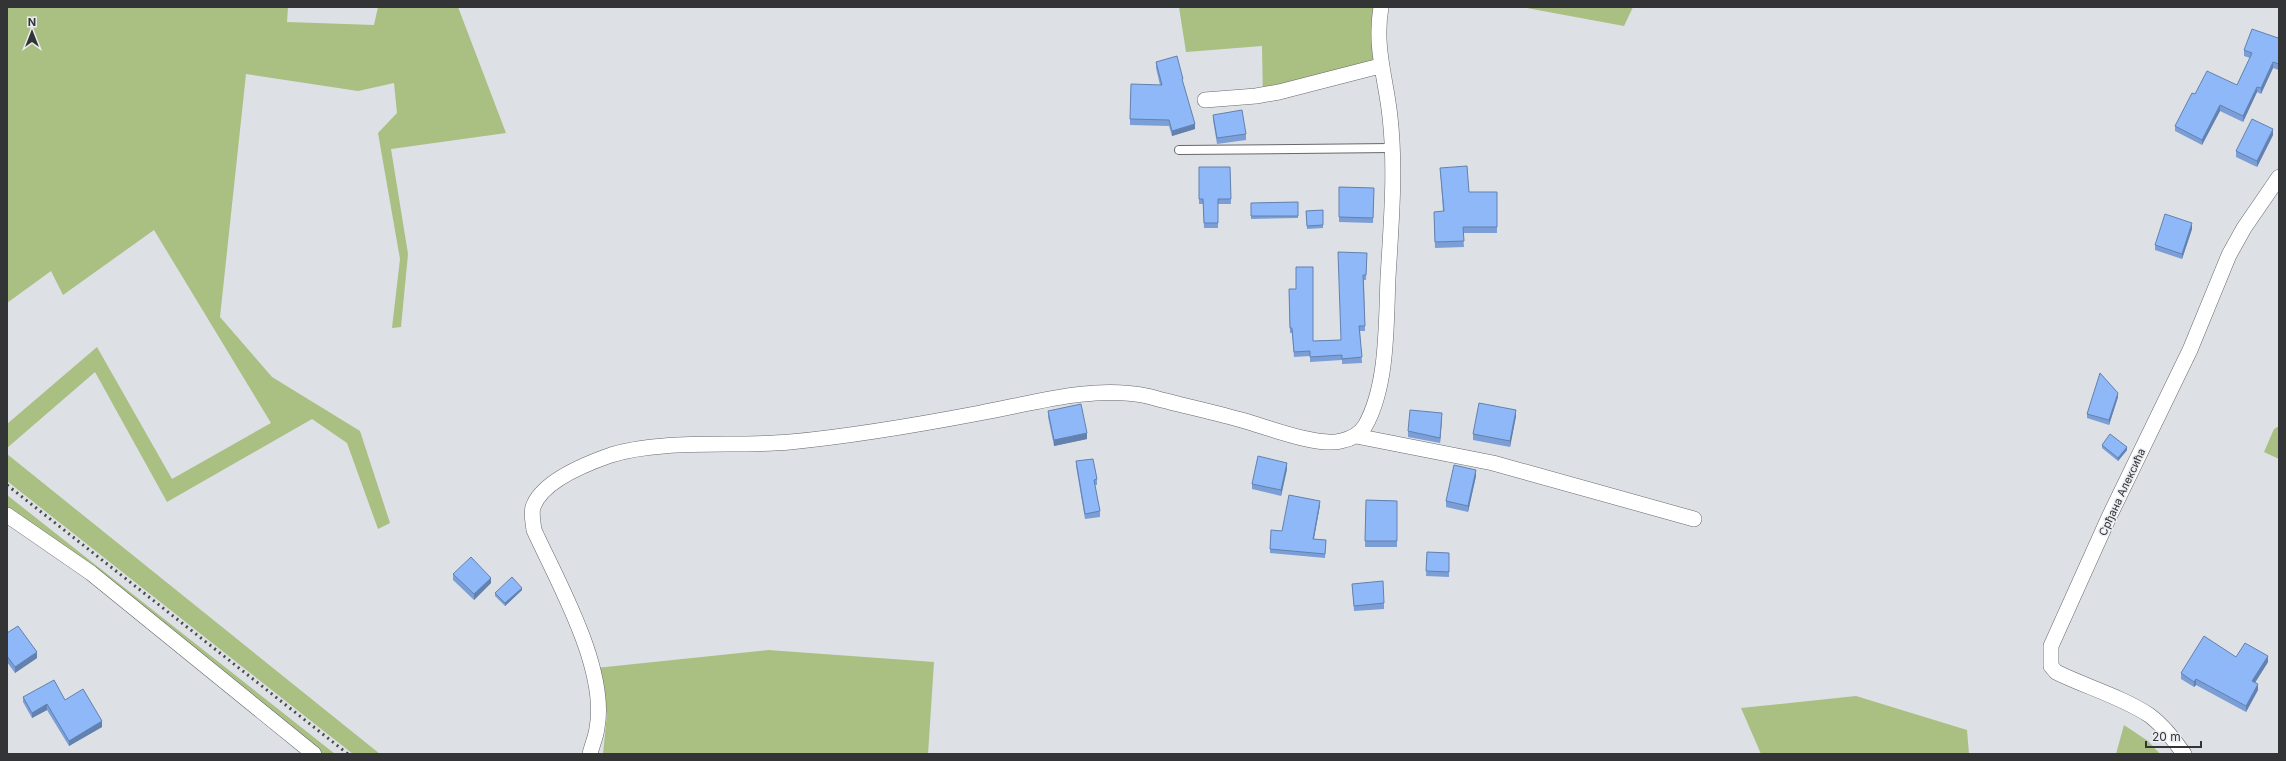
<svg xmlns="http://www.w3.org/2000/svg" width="2286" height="761" viewBox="0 0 2286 761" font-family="Inter,sans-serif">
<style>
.green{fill:#aabf82}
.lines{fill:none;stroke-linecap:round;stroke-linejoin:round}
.lane-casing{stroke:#66686c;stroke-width:10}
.street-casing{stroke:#66686c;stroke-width:16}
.lane{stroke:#fff;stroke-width:8}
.street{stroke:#fff;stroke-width:15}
.rail{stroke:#494a4c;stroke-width:3;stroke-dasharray:2 4;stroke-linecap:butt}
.wall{fill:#7a9ed5}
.shaded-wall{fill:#6381ae}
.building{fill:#8eb8f8;stroke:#6381ae}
.labels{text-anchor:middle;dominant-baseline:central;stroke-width:3;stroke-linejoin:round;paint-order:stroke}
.street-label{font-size:11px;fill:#333436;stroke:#eaedf2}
</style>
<rect width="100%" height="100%" fill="#dde0e5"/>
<path class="green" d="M7,7H288L287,22L374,25L378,7H458L506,133L391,149L408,254L401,327L392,328L400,259L378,133L397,113L394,83L358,91L246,74L220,317L272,377L360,431L390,523L378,529L347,443L312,419L167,502L95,372L7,448V424L97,347L172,479L271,423L154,230L63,295L51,271L7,303Z
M1179,7H1388L1385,15L1384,68L1263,101L1262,46L1186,52Z
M1521,7H1633L1624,26Z
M2279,426V459L2264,452L2274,429Z
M7,454L380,754H353L7,481Z
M7,495L335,754H321L67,554L7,512Z
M768,650L934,662L928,754H603L607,714L596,668Z
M1856,696L1967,730L1969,754H1761L1741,708Z
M2124,725L2148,741L2160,754H2116Z"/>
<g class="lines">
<defs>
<path id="lane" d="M1179,150L1392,148"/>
<path id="street" d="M1205,100L1256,96L1279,92L1380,66
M1356,436L1493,463L1694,519
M7,515L91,573L314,754
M590,754C592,745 596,737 597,728C608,669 558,583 534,530C533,522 531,514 533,507C542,481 588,463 611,455C662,439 735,447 790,442C853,436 917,425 980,413C1035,403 1091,385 1147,396C1180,405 1213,412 1245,421C1269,428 1319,447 1341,441C1351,439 1359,435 1365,426C1388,386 1386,323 1388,278C1391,225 1396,170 1390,117C1386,78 1374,48 1381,7
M2184,754C2174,740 2163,725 2149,715C2120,696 2086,687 2056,672L2051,666V646L2109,517L2190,350L2229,255L2244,228L2279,177"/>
</defs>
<use href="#lane" class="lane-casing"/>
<use href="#street" class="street-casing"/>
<use href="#lane" class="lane"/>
<use href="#street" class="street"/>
<path class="rail" d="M7,485L348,754"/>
</g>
<path class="wall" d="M2279,35V70L2273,68L2261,94L2257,92L2243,122L2220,111L2202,145L2175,131V126L2237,85L2250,58L2244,56V50L2278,38Z
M1156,62L1183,85L1195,129L1172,136L1169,126L1130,125V119L1160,85L1156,68Z
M1213,115L1246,134V140L1217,144L1213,120Z
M2273,135L2257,167L2236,157V151Z
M1199,167H1230L1231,204H1218V228H1204L1203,204H1199Z
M1440,168L1469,192H1497V233H1463L1464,247L1435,248L1434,212L1443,211Z
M1339,187L1374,188L1373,223L1339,222Z
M1298,202V218L1251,219V203Z
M1323,210V228L1307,229L1306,211Z
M2192,229L2182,259L2155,250V245Z
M1367,253L1366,280H1364L1365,331H1360L1362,363L1342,364V360L1310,362V356L1294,357L1292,333H1290L1289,289L1313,341L1341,340Z
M2118,397L2109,425L2087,418V414Z
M1048,411L1087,439L1054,446L1048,417Z
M1516,416L1510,447L1473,440V434Z
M1442,418L1440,443L1408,437V431Z
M2102,445L2127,450L2118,461L2102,448Z
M1076,461L1097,479V485H1095L1100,511V517L1085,519L1076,466Z
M1287,469L1281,496L1252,489V484Z
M1476,476L1468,512L1446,507V501Z
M1366,500L1397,501V547H1365Z
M1320,505L1314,539L1326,540L1325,558L1270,553V549L1282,531Z
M1427,552L1449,553V577L1426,576Z
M453,574L491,583L474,600L453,580Z
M1352,584L1384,603V609L1354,611Z
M522,590L505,606L495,596V593Z
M7,633L37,658L15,673L7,662Z
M2236,657L2268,662L2255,683L2258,690L2246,712L2196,685L2194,687L2181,679V673Z
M23,697L65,700L102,727L69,746L47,710L32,718L23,702Z"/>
<path class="shaded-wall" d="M2273,62V68L2261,94V88Z
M2257,87V92L2243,122V116Z
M2220,105V111L2202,145V140Z
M1195,124V129L1172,136V131Z
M2273,129V135L2257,167V161Z
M2192,223V229L2182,259V254Z
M2118,393V397L2109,425V420Z
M1516,410V416L1510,447V441Z
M1442,413V418L1440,443V438Z
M1087,433V439L1054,446V440Z
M2127,447V450L2118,461V458Z
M1287,463V469L1281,496V490Z
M1476,470V476L1468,512V506Z
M1320,501V505L1313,543V539Z
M491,578V583L474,600V594Z
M522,588V590L505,606V603Z
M37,652V658L15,673V667Z
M2268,656V662L2252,687V681Z
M2196,679V685L2194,687V682Z
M2258,684V690L2246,712V706Z
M47,704V710L32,718V713Z
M102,721V727L69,746V741Z"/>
<path class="building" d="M2252,29L2278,38L2279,35V64L2273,62L2261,88L2257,87L2243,116L2220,105L2202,140L2175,126L2192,93L2195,94L2207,71L2237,85L2252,53L2244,50Z
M1177,56L1183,79H1182L1195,124L1172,131L1169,120L1130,119L1131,84L1162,85L1156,62Z
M1242,110L1246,134L1217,138L1213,115Z
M2252,119L2273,129L2257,161L2236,151Z
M1467,166L1469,192H1497V227H1463L1464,241L1435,242L1434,212L1444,211L1440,168Z
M1199,167H1230L1231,199H1218V223H1204L1203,199H1199Z
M1339,187L1374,188L1373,218L1339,217Z
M1298,202V216H1251V203Z
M1323,210V225L1307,226L1306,211Z
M2165,214L2192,223L2182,254L2155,245Z
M1338,252L1367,253L1366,275H1363L1365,326H1359L1362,357L1342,359V355L1310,357V351L1294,352L1292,328H1290L1289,289H1296V267H1313V341L1341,340Z
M2100,373L2118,393L2109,420L2087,414Z
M1479,403L1516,410L1510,441L1473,434Z
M1081,404L1087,433L1054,440L1048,411Z
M1410,410L1442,413L1440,438L1408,431Z
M2110,434L2127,447L2118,458L2102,445Z
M1258,456L1287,463L1281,490L1252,484Z
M1093,459L1097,479L1094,480L1100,511L1085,514L1076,461Z
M1454,465L1476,470L1468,506L1446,501Z
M1289,495L1320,501L1313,539L1326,540L1325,554L1270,549L1271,530L1282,531Z
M1366,500L1397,501V541H1365Z
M1427,552L1449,553V572L1426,571Z
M471,557L491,578L474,594L453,574Z
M512,577L522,588L505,603L495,593Z
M1383,581L1384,603L1354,606L1352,584Z
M18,626L37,652L15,667L7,656V633Z
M2204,636L2236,657L2245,643L2268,656L2252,681L2258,684L2246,706L2196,679L2194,682L2181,673Z
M54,680L65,700L83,689L102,721L69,741L47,704L32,713L23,697Z"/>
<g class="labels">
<g class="street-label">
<text transform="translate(2122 492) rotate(-65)">Срђана Алексића</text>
</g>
</g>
<rect width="2286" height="761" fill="none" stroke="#333436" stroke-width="16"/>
<g transform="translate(32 32)" stroke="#eaedf2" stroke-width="3" paint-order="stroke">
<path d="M0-3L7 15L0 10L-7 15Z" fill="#333436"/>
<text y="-6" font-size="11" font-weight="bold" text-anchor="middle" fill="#333436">N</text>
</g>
<path d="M2146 741v6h55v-6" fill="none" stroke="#333436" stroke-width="2"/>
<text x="2152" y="741" font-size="12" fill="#333436" stroke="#eaedf2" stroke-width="3" paint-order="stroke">20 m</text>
</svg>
